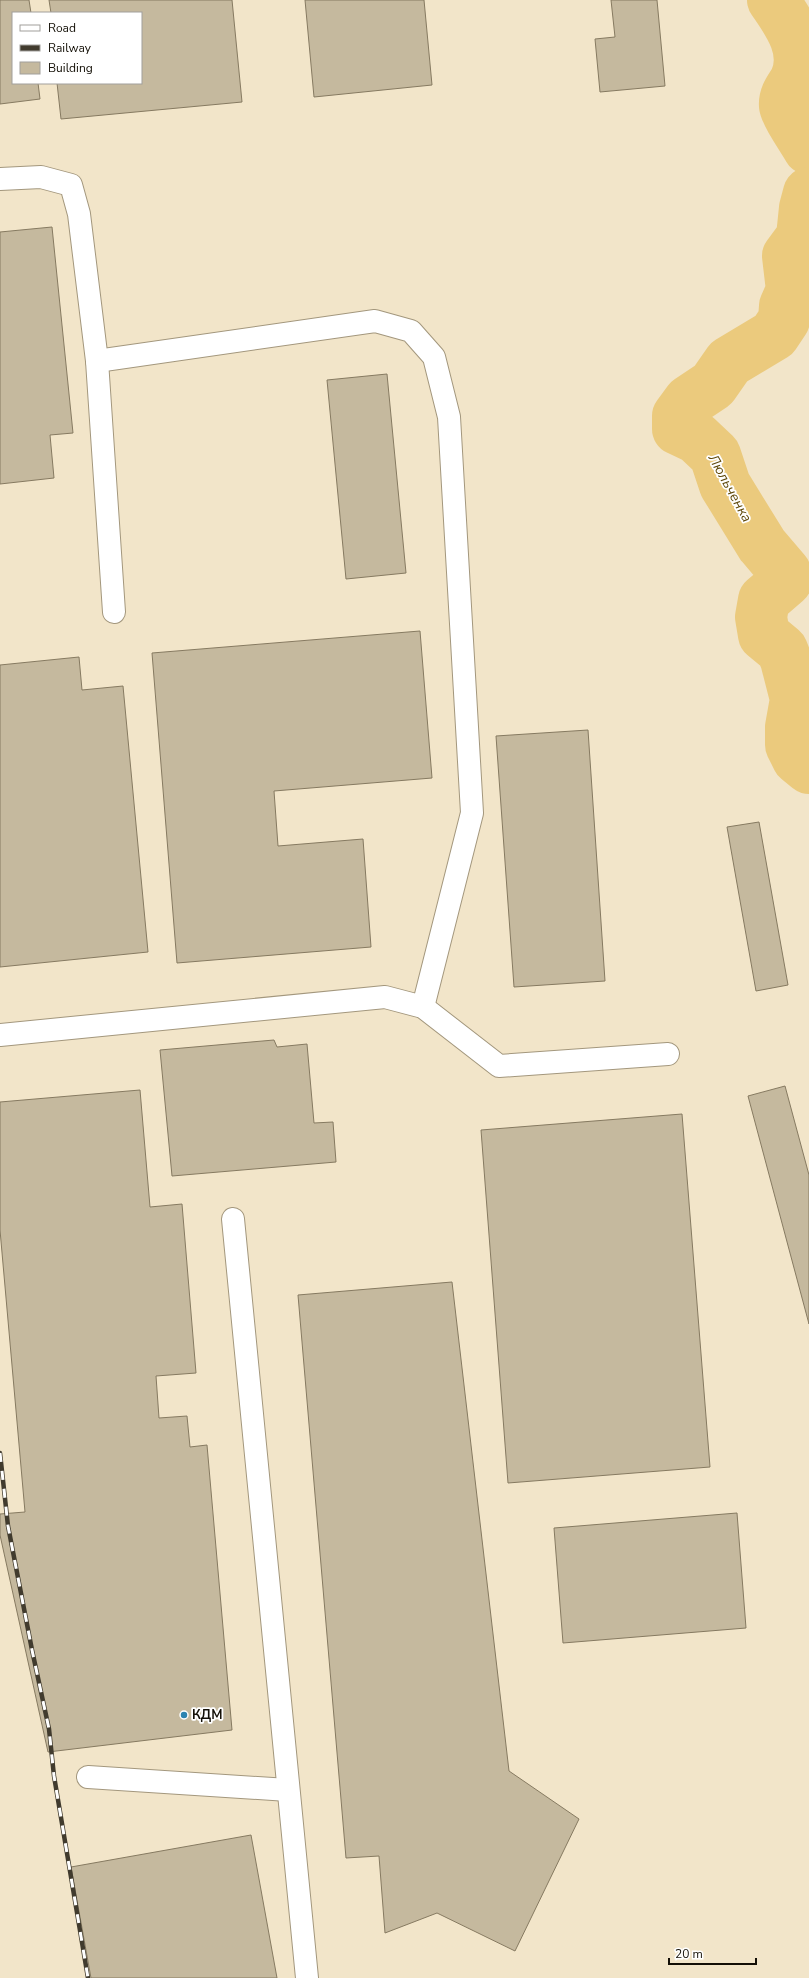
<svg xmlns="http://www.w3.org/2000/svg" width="809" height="1978" font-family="'Nunito Sans',sans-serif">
  <rect width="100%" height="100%" fill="#f2e5c9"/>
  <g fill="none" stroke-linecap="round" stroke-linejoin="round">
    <g stroke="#ebca7d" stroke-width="52">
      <path d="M 773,0 C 790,24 809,52 795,81 C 790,89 784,96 785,106 C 786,114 804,140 809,149"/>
      <polyline points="809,193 805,208 802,237 788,256 792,290 785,306 784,320 774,335 729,362 713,385 689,401 678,416 678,429 697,438 715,455 725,485 762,545 785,572 786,581 764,600 761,617 764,635 782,650 786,660 796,699 791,727 791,745 798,759 809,768"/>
    </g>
  </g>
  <g fill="#c5b99e" stroke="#867a61">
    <polygon points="0,0 29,0 31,13 13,13 13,83 38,83 40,99 0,104"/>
    <polygon points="49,0 232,0 242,102 61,119 57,83 141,83 141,13 51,13"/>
    <polygon points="305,0 424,0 432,85 314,97"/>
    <polygon points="611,0 657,0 665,86 600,92 595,39 615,37"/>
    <polygon points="52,227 73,433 50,435 54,478 0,484 0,232"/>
    <polygon points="387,374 406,573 346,579 327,380"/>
    <polygon points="420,631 432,778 274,791 278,846 363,839 371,947 177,963 152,653"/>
    <polygon points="79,657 82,690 123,686 148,952 0,967 0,665"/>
    <polygon points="588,730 605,981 514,987 496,736"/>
    <polygon points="759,822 788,985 756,991 727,827"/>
    <polygon points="274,1040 277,1047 307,1044 314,1123 333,1122 336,1162 172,1176 160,1050"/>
    <polygon points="785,1086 809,1175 809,1324 748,1096"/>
    <polygon points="140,1090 150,1207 182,1204 196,1373 156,1376 159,1418 187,1416 190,1447 207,1445 232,1730 48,1752 0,1535 0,1514 25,1512 0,1230 0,1102"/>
    <polygon points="682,1114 710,1467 508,1483 481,1130"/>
    <polygon points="452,1282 509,1771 579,1819 515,1951 437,1913 385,1933 379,1856 346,1858 298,1295"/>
    <polygon points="737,1513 746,1628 563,1643 554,1528"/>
    <polygon points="251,1835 277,1978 91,1978 71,1867"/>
  </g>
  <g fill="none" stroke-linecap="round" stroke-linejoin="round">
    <g stroke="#a3977d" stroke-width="24">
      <g id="minor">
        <polyline points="0,179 41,177 71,185 79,214 97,361 114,612"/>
        <polyline points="97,361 375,321 411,331 434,357 449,417 472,813 423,1007"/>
        <polyline points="0,1035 385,997 423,1007 499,1066 668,1054"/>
        <polyline points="233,1219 307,1978"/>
        <polyline points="88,1777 288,1790"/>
      </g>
    </g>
    <use href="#minor" stroke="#fff" stroke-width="22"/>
    <g stroke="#413b2e" stroke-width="4.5">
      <polyline id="rail" points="0,1453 8,1526 32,1650 49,1729 54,1776 88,1978"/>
    </g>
    <use href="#rail" stroke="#fff" stroke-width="3" stroke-dasharray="9" stroke-linecap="butt"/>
  </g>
  <circle fill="#2b83b1" stroke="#fff" stroke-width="1.5" cx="184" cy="1715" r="4"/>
  <g text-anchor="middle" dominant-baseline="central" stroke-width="3.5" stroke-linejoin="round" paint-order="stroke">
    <g font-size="13" font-weight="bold" fill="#130f06" stroke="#fff" text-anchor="start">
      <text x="192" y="1715">КДМ</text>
    </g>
    <g font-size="14" font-style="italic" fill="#5f490b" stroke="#fff">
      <text transform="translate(730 488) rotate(61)">Люльченка</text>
    </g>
  </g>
  <rect x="12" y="12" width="130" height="72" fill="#ffffff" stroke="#a19f9b"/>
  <rect x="20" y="25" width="20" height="6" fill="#ffffff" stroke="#a19f9b"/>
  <text x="48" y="32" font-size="12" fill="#130f06">Road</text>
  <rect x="20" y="45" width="20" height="6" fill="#413b2e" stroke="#a19f9b"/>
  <text x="48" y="52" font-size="12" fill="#130f06">Railway</text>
  <rect x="20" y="62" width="20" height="12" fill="#c5b99e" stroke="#a19f9b"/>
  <text x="48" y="72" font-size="12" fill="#130f06">Building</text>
  <path d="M669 1958v6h87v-6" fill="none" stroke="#130f06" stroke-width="2"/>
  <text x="675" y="1958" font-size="12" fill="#130f06" stroke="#ffffff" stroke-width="3" paint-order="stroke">20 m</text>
</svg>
